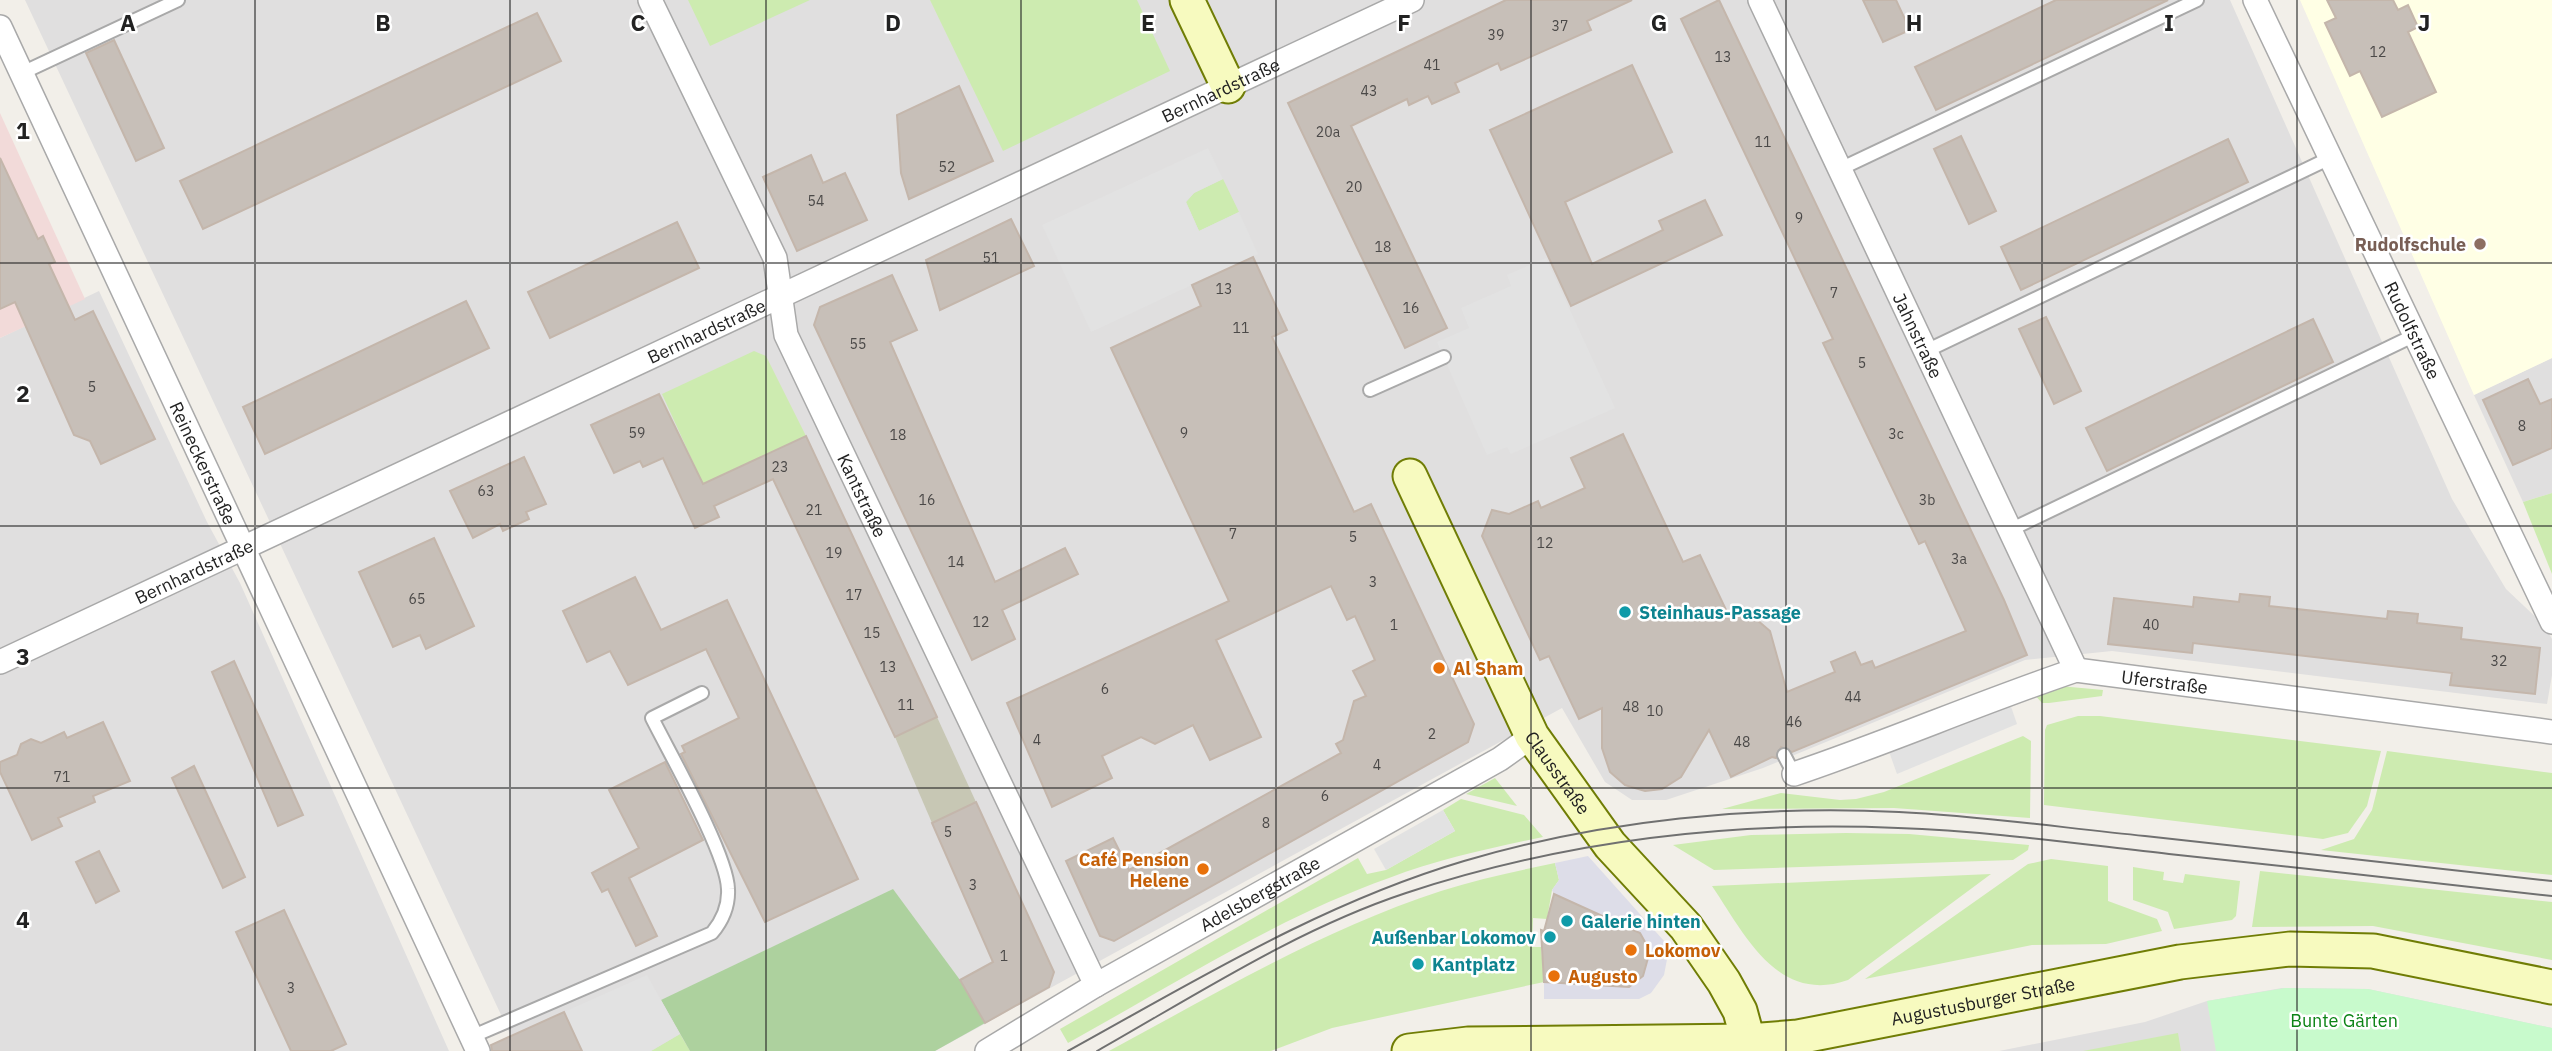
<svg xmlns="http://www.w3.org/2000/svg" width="2552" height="1051" font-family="'IBM Plex Sans',sans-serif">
  <rect width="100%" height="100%" fill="#f2efe9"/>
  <g fill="#e0dfdf">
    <polygon points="25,0 2230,0 2452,499 2506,589 2544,625 2552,639 2552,675 2547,704 2112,651 2025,660 1763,768 1666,800 1632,800 1605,782 1562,708 935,1051 518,1051"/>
    <polygon points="99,291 207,522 240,583 449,1051 0,1051 0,338"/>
    <polygon points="2552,358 2552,493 2523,502 2474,395"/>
    <polygon points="2282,988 2368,989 2552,1028 2552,1051 1999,1051 2145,1022 2207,1001"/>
  </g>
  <polygon fill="#f2dad9" points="0,113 85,299 0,338"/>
  <polygon fill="#ffffe5" points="2300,0 2552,0 2552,358 2474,395"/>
  <polygon fill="#c7c7b4" points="937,717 976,802 932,823 895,737"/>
  <g fill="#cdebb0">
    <polygon points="688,0 810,0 710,46"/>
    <polygon points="930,0 1137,0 1170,71 1003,151"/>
    <polygon points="1223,179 1239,212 1199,231 1186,202 1194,193"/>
    <polygon points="754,351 766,356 806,436 703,484 662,394"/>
    <polygon points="2552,493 2552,574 2523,502"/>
    <polygon points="2060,686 2103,690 2102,696 2049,703 2042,703 2034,694"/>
    <polygon points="2078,716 2100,716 2381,751 2367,806 2348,833 2323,839 2044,805 2045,730 2047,725"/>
    <polygon points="2023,736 2031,741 2030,818 1894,808 1722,809 1781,793 1840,800 1856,799 1884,792"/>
    <polygon points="2387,751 2552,773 2552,875 2321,850 2354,839 2372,810"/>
    <polygon points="1495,778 1517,806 1466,794"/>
    <path d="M 1461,799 L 1524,815 L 1543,837 C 1491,848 1439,859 1389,878 C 1276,918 1173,985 1068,1043 L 1060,1029 L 1358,858 L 1367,874 L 1386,870 L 1455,831 L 1443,810 Z"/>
    <polygon points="1846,833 1909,834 2029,845 2028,850 2013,860 1714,870 1673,845 1751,835"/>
    <polygon points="2051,859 2108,866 2108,901 2157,919 2162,931 2106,944 2032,945 1865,979 2028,864"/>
    <path d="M 1555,863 L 1559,880 L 1552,890 L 1547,919 L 1533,918 L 1532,947 L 1541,947 L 1544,982 L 1332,1028 L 1271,1051 L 1109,1051 C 1217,993 1324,929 1441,891 C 1479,879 1517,871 1555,863 Z"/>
    <polygon points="2133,867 2164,872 2163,880 2183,883 2185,874 2240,881 2236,916 2232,920 2174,929 2168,912 2133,900"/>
    <polygon points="2260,871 2552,902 2552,960 2373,926 2252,927"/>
    <path d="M 1991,874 L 1848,980 C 1777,1005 1744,933 1712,886 Z"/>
    <polygon points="2178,1033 2181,1051 2083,1051"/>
    <polygon points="680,1034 690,1051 651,1051"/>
  </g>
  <polygon fill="#add19e" points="893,889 960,980 985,1023 935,1051 690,1051 661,1000"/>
  <polygon fill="#c8facc" points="2285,988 2368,989 2552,1028 2552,1051 2216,1051 2207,1001"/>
  <g fill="#e2e2e2">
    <polygon points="1208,148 1223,179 1194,193 1186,202 1199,231 1239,212 1258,254 1091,332 1042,225"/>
    <polygon points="1546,258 1615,408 1511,454 1507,447 1487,455 1437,342 1469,328 1461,308 1511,286 1507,275"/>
    <polygon points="2007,695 2017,724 1897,774 1886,743"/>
    <polygon points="1443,810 1455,831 1386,870 1374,849"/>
    <polygon points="647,975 680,1034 651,1051 582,1051 564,1012"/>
  </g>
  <polygon fill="#dddde8" points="1588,856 1664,941 1668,954 1664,975 1651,993 1639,999 1544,999 1544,982 1628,987 1643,976 1650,951 1640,933 1554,894 1552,890 1559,880 1555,863"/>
  <g fill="#c7bfb8" stroke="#c4b6ab" stroke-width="2">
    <polygon points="1506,0 1632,0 1587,21 1591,30 1501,70 1498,63 1477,73 1455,83 1459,92 1432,104 1428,96 1409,105 1407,99 1351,126 1447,328 1405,348 1288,103"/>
    <polygon points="1719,0 2004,600 2027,655 1792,752 1781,747 1776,758 1772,757 1731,777 1709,730 1681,777 1662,789 1645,791 1625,785 1610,772 1602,748 1602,708 1579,719 1549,656 1540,660 1482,536 1492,510 1509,514 1538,501 1541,508 1585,488 1571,458 1623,434 1683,562 1700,555 1727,612 1757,620 1770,631 1787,692 1835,672 1831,662 1855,652 1861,665 1872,661 1875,668 1966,631 1925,541 1919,544 1823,343 1833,339 1681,19"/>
    <polygon points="1863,0 1896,0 1910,30 1883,42"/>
    <polygon points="2056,0 2168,0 1936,110 1915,67"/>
    <polygon points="2327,0 2393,0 2398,10 2408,5 2418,27 2408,32 2436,92 2382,117 2360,71 2350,76 2325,23 2336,18"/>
    <polygon points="537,13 561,61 203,229 180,181"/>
    <polygon points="114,40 164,148 136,161 86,53"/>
    <polygon points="1632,65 1672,152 1565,202 1592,264 1663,230 1659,221 1705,200 1722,235 1571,306 1490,130"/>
    <polygon points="959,86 993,161 909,199 901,173 897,115"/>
    <polygon points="1961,136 1996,211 1969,224 1934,149"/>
    <polygon points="2228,139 2248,182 2021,290 2001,247"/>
    <polygon points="811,155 823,183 845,173 867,220 797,251 763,177"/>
    <polygon points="0,158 38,239 43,236 55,262 49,264 75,320 93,311 155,439 101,464 90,441 74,435 15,302 0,309"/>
    <polygon points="1011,219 1034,266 940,310 926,260"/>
    <polygon points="677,222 699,268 550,338 528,292"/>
    <polygon points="1253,257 1287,330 1272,337 1354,512 1371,504 1474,724 1468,742 1114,941 1100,936 1066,861 1113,838 1129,870 1341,753 1336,744 1343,740 1354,701 1366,696 1353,671 1375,660 1355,616 1347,620 1331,586 1216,640 1261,737 1210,760 1193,725 1155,744 1141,737 1102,756 1112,778 1052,807 1007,703 1229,601 1111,348 1201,306 1192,285"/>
    <polygon points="892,275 917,330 890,342 995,582 1065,548 1078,574 1002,610 1015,639 972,660 814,325 820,307"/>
    <polygon points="466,301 489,348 265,454 243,407"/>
    <polygon points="2046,317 2081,391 2054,404 2019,329"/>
    <polygon points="2313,319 2333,362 2107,471 2086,428"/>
    <polygon points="2528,379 2540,404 2552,399 2552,448 2513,465 2483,400"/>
    <polygon points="659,394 703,484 806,436 937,717 895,737 773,479 714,506 719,517 695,528 663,458 643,467 640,461 614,473 591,425"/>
    <polygon points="524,457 546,504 526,512 529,519 503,531 500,524 473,538 450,491"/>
    <polygon points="434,538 474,626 426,649 420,635 393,647 359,572"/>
    <polygon points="635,577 661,630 727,600 858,879 765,922 681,754 685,752 682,746 739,718 706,649 628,685 610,651 587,662 563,611"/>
    <polygon points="2240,594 2270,597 2269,606 2387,619 2388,611 2418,614 2417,623 2462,628 2461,639 2540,648 2535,694 2450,685 2452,673 2193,643 2192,653 2108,644 2114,598 2193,607 2194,597 2239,602"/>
    <polygon points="234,661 303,815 278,826 212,672"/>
    <polygon points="103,722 130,781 93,796 95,802 58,818 62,826 32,840 0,772 0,762 17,755 21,744 31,739 41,743 64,732 67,738"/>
    <polygon points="665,762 703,840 629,878 657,936 636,946 608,889 602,892 592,873 639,848 609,790"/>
    <polygon points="194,766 245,877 223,888 172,778"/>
    <polygon points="976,802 1054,972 1049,987 985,1023 960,980 993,962 932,823"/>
    <polygon points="99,851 119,891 96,903 76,862"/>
    <polygon points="1554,894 1640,933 1650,951 1643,976 1629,987 1544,982 1541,930 1544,931"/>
    <polygon points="284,910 346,1044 331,1051 291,1051 236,932"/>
    <polygon points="564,1012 582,1051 492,1051 491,1045"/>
  </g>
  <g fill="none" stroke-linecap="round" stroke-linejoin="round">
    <g stroke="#a9a9a9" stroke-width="16">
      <g id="lane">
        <polyline points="22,73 178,0"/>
        <polyline points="1840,169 2197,0"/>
        <polyline points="1926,351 2328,159"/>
        <polyline points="1370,390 1444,357"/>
        <polyline points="2010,530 2413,336"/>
        <polyline points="1784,755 1794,774"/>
        <path d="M 471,1037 L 712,933 C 722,921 729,907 728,889 C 727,854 670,754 652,718 L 702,693"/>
      </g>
    </g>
    <g stroke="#a9a9a9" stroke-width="26">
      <g id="street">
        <path id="s1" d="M 650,0 L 775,258 L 786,335 L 1096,985"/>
        <path id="s2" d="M 1760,0 L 2076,670"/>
        <path id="s3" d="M 2255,0 L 2552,622"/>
        <path id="s4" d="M 0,27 L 478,1051"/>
        <path id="s5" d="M 0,662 L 1412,0"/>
        <path id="s6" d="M 1794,774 C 1889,742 1981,702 2076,670 L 2552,732"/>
        <path id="s7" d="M 987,1051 L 1096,985 L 1500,759 L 1532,736"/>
      </g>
    </g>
    <g stroke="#707d05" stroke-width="37">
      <g id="secondary">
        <polyline points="1187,0 1228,86"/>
        <path id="s8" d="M 1410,476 L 1532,736 L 1610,845 L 1686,927 L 1724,982 L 1740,1011 L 1751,1051"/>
        <path id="s9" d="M 1409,1051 L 1468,1044 L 1749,1041 L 1798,1037 L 2180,962 L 2290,949 L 2373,951 L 2552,987"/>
      </g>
    </g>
    <use href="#lane" stroke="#fff" stroke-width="12"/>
    <use href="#street" stroke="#fff" stroke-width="23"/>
    <use href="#secondary" stroke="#f7fabf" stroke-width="33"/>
    <g stroke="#707070" stroke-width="2">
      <path d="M 1068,1051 C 1197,980 1322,903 1464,861 C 1602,820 1756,805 1899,812 C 1982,816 2064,828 2145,836 C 2281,851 2416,866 2552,881"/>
      <path d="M 1097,1051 C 1196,995 1297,929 1406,893 C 1564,841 1732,821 1898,828 C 1989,831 2079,844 2169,854 C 2297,867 2424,882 2552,896"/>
    </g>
  </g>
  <path fill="none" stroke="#222" stroke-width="2" stroke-opacity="0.55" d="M 255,0 L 255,1051M 510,0 L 510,1051M 766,0 L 766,1051M 1021,0 L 1021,1051M 1276,0 L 1276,1051M 1531,0 L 1531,1051M 1786,0 L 1786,1051M 2042,0 L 2042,1051M 2297,0 L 2297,1051M 0,263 L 2552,263M 0,526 L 2552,526M 0,788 L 2552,788"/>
  <circle fill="#8d6e63" stroke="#fff" stroke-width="2.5" cx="2480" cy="244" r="7"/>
  <g fill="#0f9aa8" stroke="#fff" stroke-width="2.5">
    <circle cx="1625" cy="612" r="7"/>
    <circle cx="1567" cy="921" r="7"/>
    <circle cx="1550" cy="937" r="7"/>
    <circle cx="1418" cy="964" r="7"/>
  </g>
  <g fill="#e8710a" stroke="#fff" stroke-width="2.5">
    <circle cx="1439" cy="668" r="7"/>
    <circle cx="1203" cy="869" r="7"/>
    <circle cx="1631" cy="950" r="7"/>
    <circle cx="1554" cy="976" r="7"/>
  </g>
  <g text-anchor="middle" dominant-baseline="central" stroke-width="5" stroke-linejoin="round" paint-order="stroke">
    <g font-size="14" fill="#4b4948">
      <text x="1560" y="26">37</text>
      <text x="1496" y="35">39</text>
      <text x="2378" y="52">12</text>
      <text x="1723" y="57">13</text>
      <text x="1432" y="65">41</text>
      <text x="1369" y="91">43</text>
      <text x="1328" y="132">20a</text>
      <text x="1763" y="142">11</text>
      <text x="947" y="167">52</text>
      <text x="1354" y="187">20</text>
      <text x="816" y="201">54</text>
      <text x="1799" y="218">9</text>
      <text x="1383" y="247">18</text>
      <text x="991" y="258">51</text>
      <text x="1224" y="289">13</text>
      <text x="1834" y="293">7</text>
      <text x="1411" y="308">16</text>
      <text x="1241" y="328">11</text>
      <text x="858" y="344">55</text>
      <text x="1862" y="363">5</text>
      <text x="92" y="387">5</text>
      <text x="2522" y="426">8</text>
      <text x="637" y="433">59</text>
      <text x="1184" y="433">9</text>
      <text x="1896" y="434">3c</text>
      <text x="898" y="435">18</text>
      <text x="780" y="467">23</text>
      <text x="486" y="491">63</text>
      <text x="927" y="500">16</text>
      <text x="1927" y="500">3b</text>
      <text x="814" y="510">21</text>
      <text x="1233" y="534">7</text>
      <text x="1353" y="537">5</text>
      <text x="1545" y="543">12</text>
      <text x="834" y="553">19</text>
      <text x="1959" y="559">3a</text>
      <text x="956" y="562">14</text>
      <text x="1373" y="582">3</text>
      <text x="854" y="595">17</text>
      <text x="417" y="599">65</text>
      <text x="981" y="622">12</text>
      <text x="1394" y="625">1</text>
      <text x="2151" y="625">40</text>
      <text x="872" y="633">15</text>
      <text x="2499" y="661">32</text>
      <text x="888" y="667">13</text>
      <text x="1105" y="689">6</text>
      <text x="1853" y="697">44</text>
      <text x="906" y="705">11</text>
      <text x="1631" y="707">48</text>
      <text x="1655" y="711">10</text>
      <text x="1794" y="722">46</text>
      <text x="1432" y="734">2</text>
      <text x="1037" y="740">4</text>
      <text x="1742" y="742">48</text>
      <text x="1377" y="765">4</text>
      <text x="62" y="777">71</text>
      <text x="1325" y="796">6</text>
      <text x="1266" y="823">8</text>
      <text x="948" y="832">5</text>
      <text x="973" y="885">3</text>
      <text x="1004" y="956">1</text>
      <text x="291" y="988">3</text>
    </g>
    <g font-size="18" fill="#222" stroke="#fff">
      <text stroke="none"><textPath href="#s5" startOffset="1348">Bernhardstraße</textPath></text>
      <text stroke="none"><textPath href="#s5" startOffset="780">Bernhardstraße</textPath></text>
      <text stroke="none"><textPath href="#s3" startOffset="366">Rudolfstraße</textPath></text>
      <text stroke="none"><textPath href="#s2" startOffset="371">Jahnstraße</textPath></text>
      <text stroke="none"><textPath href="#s4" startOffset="481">Reineckerstraße</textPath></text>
      <text stroke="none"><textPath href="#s1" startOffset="542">Kantstraße</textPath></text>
      <text stroke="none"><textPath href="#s5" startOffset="214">Bernhardstraße</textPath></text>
      <text stroke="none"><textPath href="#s6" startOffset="390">Uferstraße</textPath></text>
      <text stroke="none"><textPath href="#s8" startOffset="332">Clausstraße</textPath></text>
      <text stroke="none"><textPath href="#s7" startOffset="315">Adelsbergstraße</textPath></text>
      <text stroke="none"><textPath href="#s9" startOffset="578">Augustusburger Straße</textPath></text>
    </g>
    <g font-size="18" font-weight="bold" fill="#785e54" stroke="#fff" text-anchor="end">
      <text x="2466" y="244">Rudolfschule</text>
    </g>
    <g font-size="18" font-weight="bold" fill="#0d838f" stroke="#fff" text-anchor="start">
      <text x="1639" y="612">Steinhaus-Passage</text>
      <text x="1581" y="921">Galerie hinten</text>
      <text x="1536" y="937" text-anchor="end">Außenbar Lokomov</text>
      <text x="1432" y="964">Kantplatz</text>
    </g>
    <g font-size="18" font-weight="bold" fill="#c56008" stroke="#fff" text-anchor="start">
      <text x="1453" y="668">Al Sham</text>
      <text x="1189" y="859" text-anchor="end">Café Pension<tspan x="1189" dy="21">Helene</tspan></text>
      <text x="1645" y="950">Lokomov</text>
      <text x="1568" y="976">Augusto</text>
    </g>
    <g font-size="18" fill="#0c8416" stroke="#fff">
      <text x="2344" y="1020">Bunte Gärten</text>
    </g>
  </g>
  <g font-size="23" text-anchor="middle" font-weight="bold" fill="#222" stroke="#fff" stroke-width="5" stroke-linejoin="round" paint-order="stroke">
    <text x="128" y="31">A</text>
    <text x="383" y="31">B</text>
    <text x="638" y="31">C</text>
    <text x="893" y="31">D</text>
    <text x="1148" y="31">E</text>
    <text x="1404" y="31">F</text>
    <text x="1659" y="31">G</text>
    <text x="1914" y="31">H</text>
    <text x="2169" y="31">I</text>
    <text x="2424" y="31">J</text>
    <text x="23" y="139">1</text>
    <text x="23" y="402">2</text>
    <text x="23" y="665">3</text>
    <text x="23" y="928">4</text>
  </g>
</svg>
